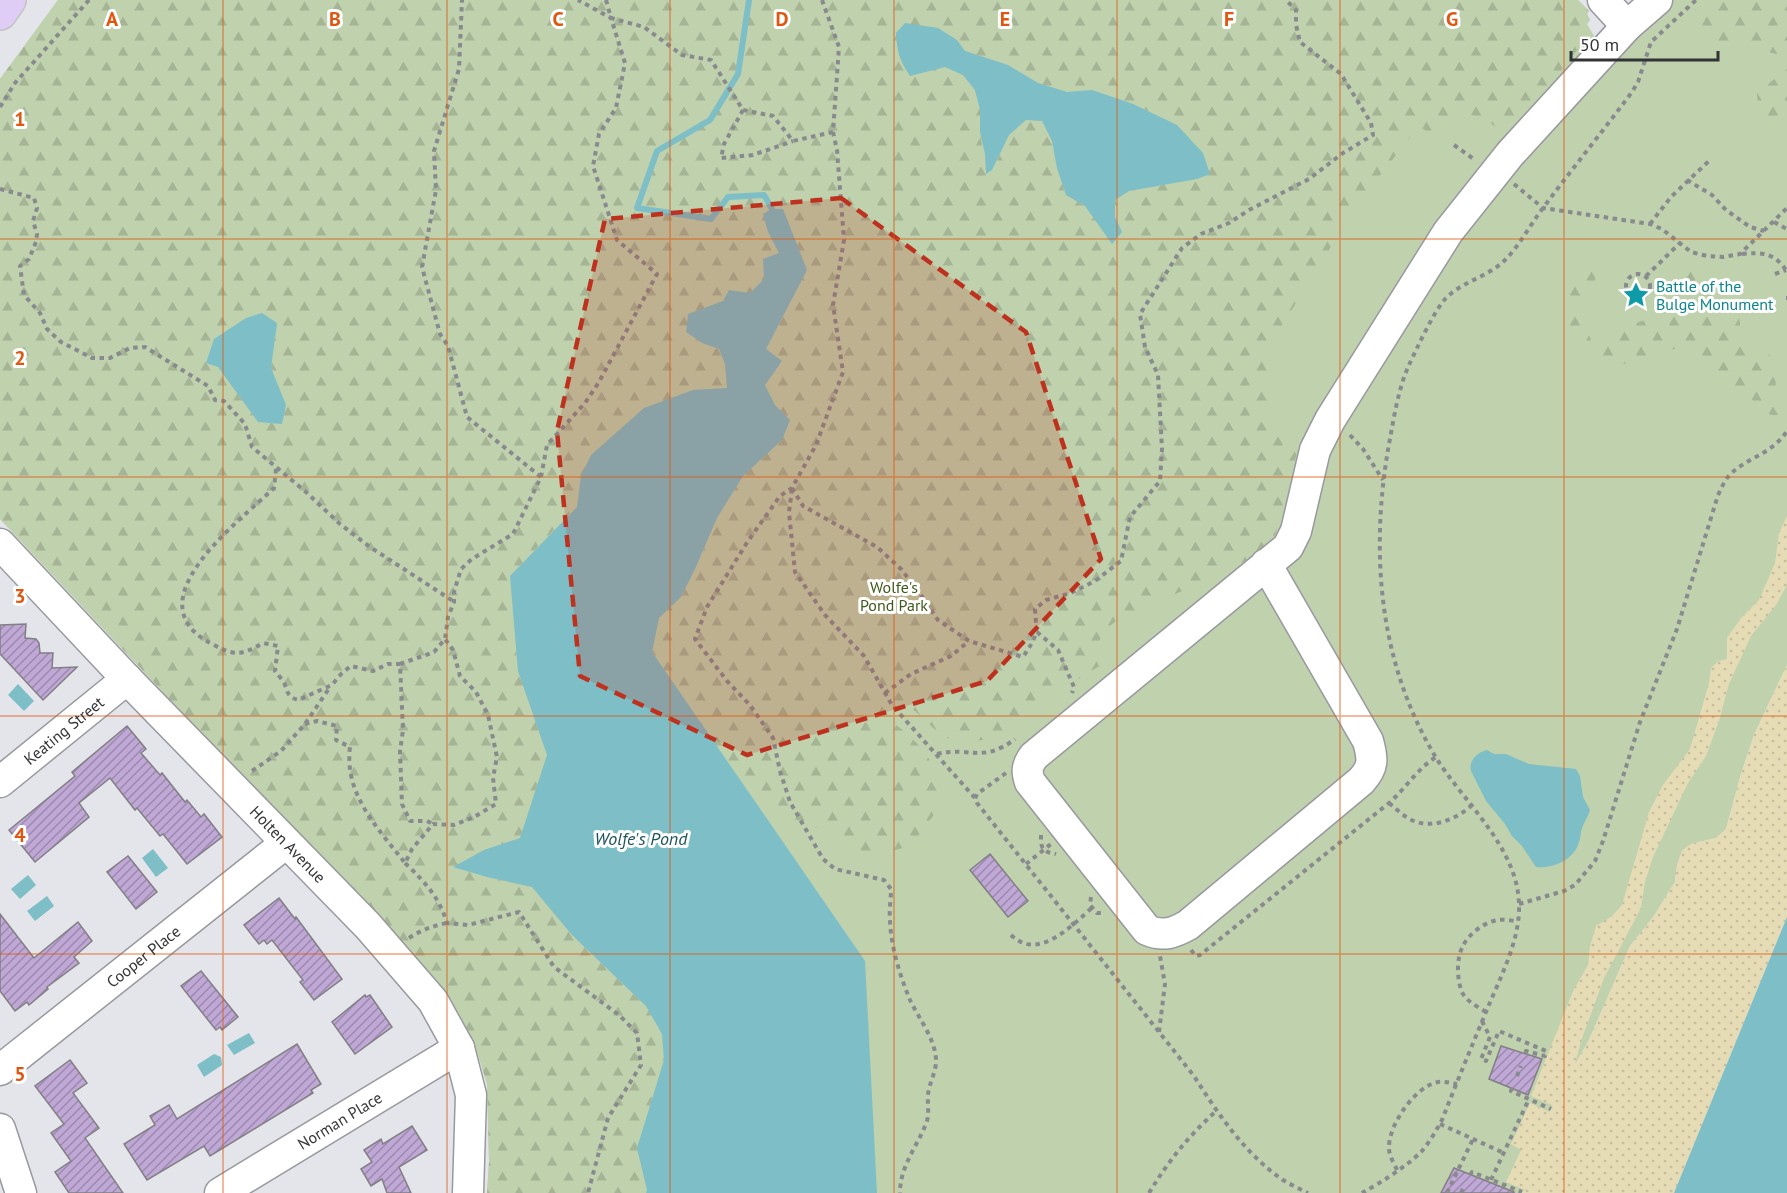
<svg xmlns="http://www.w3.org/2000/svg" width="1787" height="1193" font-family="'PT Sans',sans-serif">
  <defs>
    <pattern id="forest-firs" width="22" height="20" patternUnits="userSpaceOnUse" patternTransform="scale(1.5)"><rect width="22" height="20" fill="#bfd1ad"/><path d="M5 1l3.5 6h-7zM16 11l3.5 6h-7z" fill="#a5b495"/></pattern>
    <pattern id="sand-dots" width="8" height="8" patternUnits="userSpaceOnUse" patternTransform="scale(1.5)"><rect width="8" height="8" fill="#e5dcb6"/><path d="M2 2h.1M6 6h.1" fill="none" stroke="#c5bd9d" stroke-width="1.8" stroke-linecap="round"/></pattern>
    <pattern id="building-hatch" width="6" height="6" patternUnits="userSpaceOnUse" patternTransform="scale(1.5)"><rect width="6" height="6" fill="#bfa8d5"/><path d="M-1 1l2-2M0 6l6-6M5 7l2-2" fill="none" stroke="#9c89ae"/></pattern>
  </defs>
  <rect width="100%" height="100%" fill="#e3e5ea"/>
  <polygon fill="#bfd1ad" points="58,0 1578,0 1589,11 1587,14 1590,20 1587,24 1607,58 1670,0 1787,0 1787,665 1754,735 1741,774 1726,829 1716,838 1691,844 1682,851 1677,865 1675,882 1654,916 1630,946 1589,1040 1552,1106 1525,1190 1521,1193 487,1193 489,1162 487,1084 475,1045 457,1010 435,981 0,519 0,79"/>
  <g fill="url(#forest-firs)" fill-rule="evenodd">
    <path d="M 58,0 L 1578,0 L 1589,11 L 1587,14 L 1590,20 L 1587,24 L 1590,33 L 1517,128 L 1511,133 L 1506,133 C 1490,123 1463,103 1445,121 C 1440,126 1438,132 1432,135 L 1419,126 L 1378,178 L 1342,229 L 1271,343 L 1264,358 L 1265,367 L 1271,375 C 1270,382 1267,388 1267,395 C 1267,421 1283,431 1298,449 L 1274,539 L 1255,556 L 1205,581 L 1120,618 L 1106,629 L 1097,645 L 1101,665 L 1048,698 L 1023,725 L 993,739 L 960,742 L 942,736 L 915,711 L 894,702 L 887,708 L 892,722 L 908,734 L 924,751 L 936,770 L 941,788 L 933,816 L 911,846 L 875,855 L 844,846 L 817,828 L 756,804 L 652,652 L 659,618 L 681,597 L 695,569 L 717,518 L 743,476 L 782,440 L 775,405 L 765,384 L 766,350 L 807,270 L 768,232 L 779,253 L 765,279 L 702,343 L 718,349 L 725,364 L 727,388 L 693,390 L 581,476 L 577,506 L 510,576 L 518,671 L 547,755 L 520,838 L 484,850 L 454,867 L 487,877 L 532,887 L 572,935 L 646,1006 L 662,1034 L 664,1060 L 637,1148 L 647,1190 L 646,1193 L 487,1193 L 489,1162 L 487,1084 L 475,1045 L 457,1010 L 435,981 L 0,519 L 0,79 ZM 957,40 L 965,51 L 1008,65 L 1038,83 L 1067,92 L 1092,90 L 1133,104 L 1177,125 L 1210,174 L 1197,179 L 1129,191 L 1114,200 L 1115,217 L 1122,232 L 1112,243 L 1085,206 L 1066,195 L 1057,168 L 1052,141 L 1042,121 L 1026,120 L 1009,135 L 992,170 L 986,173 L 980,132 L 980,110 L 975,90 L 963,75 L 945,67 ZM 262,313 L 277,323 L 271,368 L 286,405 L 258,422 L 218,367 L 246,318 Z"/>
    <path d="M 1703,0 L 1787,0 L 1787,54 L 1776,54 L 1738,44 L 1705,47 C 1691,37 1694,22 1695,7 Z"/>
    <polygon points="1787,69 1787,122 1784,119 1766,116 1758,106 1757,93"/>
    <path d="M 1588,264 L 1594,267 C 1601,291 1580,306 1583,324 C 1584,329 1588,332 1590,337 C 1591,342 1592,346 1594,351 L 1591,355 C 1567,346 1560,315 1567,292 C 1570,283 1576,274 1581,266 Z"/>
    <path d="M 1688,267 C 1701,268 1701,278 1711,281 C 1715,283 1720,282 1724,284 C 1745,296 1734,321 1745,338 C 1751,348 1762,349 1771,356 C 1781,365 1774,376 1776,387 C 1778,397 1783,403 1782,414 C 1763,420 1757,401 1744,392 C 1738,388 1729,390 1722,386 C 1707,377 1696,362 1685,350 L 1679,347 C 1658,355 1607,381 1598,345 C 1604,325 1625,327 1642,321 C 1654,316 1677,298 1683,286 L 1681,276 L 1683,270 Z"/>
  </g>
  <polygon fill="url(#sand-dots)" points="1787,516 1787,585 1776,605 1751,636 1729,684 1719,721 1706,756 1688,783 1653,857 1645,882 1641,908 1604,978 1581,1041 1575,1064 1589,1040 1630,946 1654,916 1675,882 1677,865 1682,851 1691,844 1716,838 1726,829 1741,774 1754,735 1787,665 1787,917 1674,1193 1521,1193 1525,1190 1506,1182 1521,1150 1511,1144 1530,1103 1550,1112 1552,1105 1531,1096 1574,989 1588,965 1590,946 1596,926 1611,917 1622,905 1649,812 1663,785 1690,749 1709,683 1711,668 1718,661 1727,659 1727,638 1741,618 1759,600 1775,563 1779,533"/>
  <g fill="#7dbec7">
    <path d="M 905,23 L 938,28 L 957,40 L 965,51 L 1008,65 L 1038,83 L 1067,92 L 1092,90 L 1133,104 L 1177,125 L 1203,153 L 1210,174 L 1197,179 L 1129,191 L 1115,200 L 1115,217 L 1122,232 L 1112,244 L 1085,206 L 1066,195 L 1057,168 L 1052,141 L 1042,121 L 1026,120 L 1009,135 L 992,170 L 986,174 L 985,154 L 980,132 L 980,110 L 975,90 L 963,75 L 945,67 L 910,76 C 899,60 897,51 896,33 Z"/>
    <polygon points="772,209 783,209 807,270 766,349 782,361 765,385 775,405 790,420 782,440 743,476 717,518 695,569 681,597 659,618 652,652 865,961 877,1193 646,1193 647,1190 637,1148 664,1060 662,1034 646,1006 572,935 532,887 487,877 453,867 484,850 520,838 547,755 518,671 510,576 577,507 581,476 591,455 644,408 693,390 727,388 725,364 719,349 702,343 686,332 688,314 723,301 729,290 750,293 764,279 763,259 779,253 768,232 763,214"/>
    <polygon points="262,313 277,323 271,368 286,405 282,424 258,422 218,367 206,363 214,339 246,318"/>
    <polygon points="18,684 34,701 24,711 8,695"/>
    <path d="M 1487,750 L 1494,754 L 1506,754 L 1529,764 L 1576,769 L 1580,776 L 1583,797 L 1590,810 C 1588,817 1584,822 1582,828 C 1580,833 1581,838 1579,842 C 1574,860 1553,869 1536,867 L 1522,846 L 1512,836 L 1505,824 L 1486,801 L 1471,771 C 1468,762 1477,752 1487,750 Z"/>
    <polygon points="153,849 168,868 156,877 142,858"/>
    <polygon points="28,875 36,885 20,899 11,889"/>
    <polygon points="47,896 54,906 35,921 27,911"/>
    <polygon points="1787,917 1787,1193 1674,1193"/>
    <polygon points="249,1033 255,1043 234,1055 227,1045"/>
    <polygon points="214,1054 221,1057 222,1065 204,1077 197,1065"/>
  </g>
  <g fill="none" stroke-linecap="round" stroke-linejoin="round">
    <polyline stroke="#7dbec7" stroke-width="6" points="749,0 738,74 710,120 657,151 637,208 711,219 728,197 764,195 772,209"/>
  </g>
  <g fill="url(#building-hatch)" stroke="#817f83" stroke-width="1.5">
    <polygon points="26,624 25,638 36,639 39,643 40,653 53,653 52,668 77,667 43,700 0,654 0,625"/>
    <polygon points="127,726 146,749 141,753 160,775 162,773 185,802 187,800 201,817 204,814 222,837 187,864 163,834 160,836 137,808 135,810 110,778 79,803 89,817 35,862 9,830 75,776 72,772"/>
    <polygon points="990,854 1028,901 1008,917 970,870"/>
    <polygon points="128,856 157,892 136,909 107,872"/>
    <polygon points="279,898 295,919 296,917 342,979 314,1000 300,982 303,980 272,940 267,944 264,940 259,944 244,925"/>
    <polygon points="0,914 34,958 78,922 92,941 74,957 79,963 47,987 48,989 29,1005 27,1002 15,1011 0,991"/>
    <polygon points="201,971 238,1017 222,1030 220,1027 216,1030 181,986"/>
    <polygon points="365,995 366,997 370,995 392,1027 355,1054 332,1022"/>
    <polygon points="297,1044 321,1084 311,1090 313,1093 210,1156 204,1146 147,1180 124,1144 155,1125 150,1116 169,1105 177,1119"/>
    <polygon points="1501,1046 1542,1059 1528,1095 1489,1079"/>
    <polygon points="70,1060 87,1083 73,1093 99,1128 85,1138 123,1193 69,1193 55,1172 71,1161 51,1133 64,1124 35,1086"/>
    <polygon points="412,1126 427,1150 399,1167 411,1193 387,1193 382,1179 371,1186 361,1169 372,1162 364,1150 381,1139 383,1144"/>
    <polygon points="1454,1168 1514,1192 1514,1193 1441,1193"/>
  </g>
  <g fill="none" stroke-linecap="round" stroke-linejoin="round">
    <g stroke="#98999f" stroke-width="33">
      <g id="minor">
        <polyline points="1603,0 1627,26"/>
        <path id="s1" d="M 0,544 L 127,679 L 368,926 L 433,1001 L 459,1048 L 471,1095 L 468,1193"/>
        <path d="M 1266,564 L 1368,741 C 1373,759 1374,767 1361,781 L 1188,925 C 1174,933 1163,937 1147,930 L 1030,782 C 1026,771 1027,765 1034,756 L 1288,547 L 1296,531 L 1315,450 L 1330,420 L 1448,232 L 1510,154 L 1627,26 L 1657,0"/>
        <path id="s2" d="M 0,782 L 127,679"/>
        <path id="s3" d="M 0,1070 L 286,843"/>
        <polyline points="0,1129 21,1193"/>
        <path id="s4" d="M 220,1193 L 459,1048"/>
      </g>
    </g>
    <g stroke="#c2c2c2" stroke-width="36">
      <polyline id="major" points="0,13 9,0"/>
    </g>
    <g stroke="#898a8e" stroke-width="4" stroke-dasharray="4.5 4.5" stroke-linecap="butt">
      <polyline points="606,0 611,18 644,27 682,55 711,60 743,110 773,116 793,141 833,132"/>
      <path d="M 822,0 L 839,47 L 833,132 L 837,150 L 844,240 L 833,305 L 843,372 L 816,445 L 792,488 L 780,496 L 748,541 L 707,607 L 695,639 L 727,681 L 750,705 L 773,738 L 780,771 L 790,802 L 823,859 L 835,869 L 884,880 L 891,889 C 891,899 889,910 890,921 C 891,947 900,976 910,1000 C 919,1019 937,1041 936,1063 C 935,1073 931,1080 929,1089 C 926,1100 930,1110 927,1121 C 918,1146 900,1165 900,1193"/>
      <polyline points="0,107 15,83 89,0"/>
      <polyline points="743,110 724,144 721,158 753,155 793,141"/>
      <polyline points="1454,145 1475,160"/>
      <polyline points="1687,180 1712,195 1726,210 1750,227 1764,231"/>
      <polyline points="1514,184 1543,208 1650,224 1662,229 1691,252 1707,256 1723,257 1740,254 1787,208"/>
      <polyline points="0,189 34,198 37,208 33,221 37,234 36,242 29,259 20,266 24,295 40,313 47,329 61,342 92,358 110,358 130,348 145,347 208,386 215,400 224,401 245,424 252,447 306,492 340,524 370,547 453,601"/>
      <polyline points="1774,222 1787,229"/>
      <polyline points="1650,224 1671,197 1711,159"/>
      <path d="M 1742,254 C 1762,252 1776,253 1787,272"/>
      <circle cx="1638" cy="286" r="12"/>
      <polyline points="1775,274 1786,270"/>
      <polyline points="1646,276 1680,243"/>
      <polyline points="1786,298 1787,298"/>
      <polyline points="1350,435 1363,449 1383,480"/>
      <path d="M 276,469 L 274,488 C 240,521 130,602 212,644 C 234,656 241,656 263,643 L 278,646 L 275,671 C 278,675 283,680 285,685 C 288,693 288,697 298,700 L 332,685 L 342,673 L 351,666 L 373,671 L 388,664 L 400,664 L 403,730 L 400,751 L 402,804 L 410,821 L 427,821 L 433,824"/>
      <polyline points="541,477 547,445 585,403 599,382 657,274 617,240 593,166 599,134 616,108 625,63 611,18 578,0"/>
      <path d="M 792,488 L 803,506 L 877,547 L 901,569 L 921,595 L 938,620 L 969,641 L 1023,657 C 1038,634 1037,636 1035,609 L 1046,600 L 1071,593 L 1095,581 L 1121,561 L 1130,517 L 1160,481 L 1162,449 L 1158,375 L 1145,347 L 1140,314 L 1182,248 L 1201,234 L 1229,223 L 1249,210 L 1309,179 L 1343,153 L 1373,135 L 1371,123 L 1341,74 L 1300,42 L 1296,25 L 1296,10 L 1286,0"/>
      <polyline points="792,489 789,512 795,572 825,615 864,656 892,705 975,798"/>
      <polyline points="1037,632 1058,650 1074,687 1072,693"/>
      <polyline points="400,664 434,652 445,639 448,617 454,602 454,592 461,569 472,559 513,534 541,477 467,417 448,346 440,334 422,267 436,190 434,151 459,69 462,0"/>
      <polyline points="885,693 911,674 951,656 969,641"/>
      <path d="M 305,724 L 317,721 L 337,726 L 336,740 L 350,747 C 344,795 378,828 405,863 L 412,849 L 433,824 L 454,825 L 474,817 L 496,804 L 493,778 L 497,757 L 488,715 L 476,692 L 460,676 L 453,650 L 445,639"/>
      <path d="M 937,754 C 969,746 982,764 1015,739"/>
      <polyline points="252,771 281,751 305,724 330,687"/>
      <path d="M 1006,773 L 977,794 L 975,799 L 977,803 L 1194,1076 C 1218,1114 1245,1154 1283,1180 C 1291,1185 1300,1189 1308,1193"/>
      <path d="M 1389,803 C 1395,808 1401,814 1408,818 C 1429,831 1455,820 1471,806"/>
      <path d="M 1041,835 C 1041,841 1040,850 1048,852 C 1050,853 1053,853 1056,854"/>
      <path d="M 405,863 C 425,882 439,897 447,923 L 468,925 L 519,912 L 554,967 L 619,1015 L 637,1033 L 641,1065 L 608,1118 L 588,1193"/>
      <polyline points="1026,864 1051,844"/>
      <polyline points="1091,897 1090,905 1097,913 1104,913"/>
      <path d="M 1519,904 L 1564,891 L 1575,885 L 1595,861 L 1603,841 L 1640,722 L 1677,629 L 1718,495 C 1721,489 1724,482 1727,478 C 1742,459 1772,455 1787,431"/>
      <path d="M 1011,935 C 1039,962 1072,925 1094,906"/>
      <path d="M 409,938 C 421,930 433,926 447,923"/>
      <path d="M 1191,950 L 1196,956 L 1200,955 L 1389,803 C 1406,788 1417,769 1436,757"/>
      <path d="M 1486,1012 C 1478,1007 1468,1002 1463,994 C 1457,983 1456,960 1462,948 C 1467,935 1485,921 1499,920 C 1505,919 1512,921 1518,921"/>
      <polyline points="1482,1021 1490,1037 1481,1059 1486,1061 1499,1031 1546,1051 1545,1056 1526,1051 1525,1054"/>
      <polyline points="1159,1032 1165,984 1160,956"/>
      <polyline points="1517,1076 1521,1066"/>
      <polyline points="1512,1088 1511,1091 1551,1109"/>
      <polyline points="1440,1124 1504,1153"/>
      <path d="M 1397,1170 C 1394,1163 1389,1156 1389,1148 C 1388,1126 1415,1086 1438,1082 C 1444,1081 1450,1083 1457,1084"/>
      <polyline points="1470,1175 1472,1172 1522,1192"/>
      <polyline points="1491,1180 1529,1099"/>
      <path d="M 1149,1193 C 1169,1160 1188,1137 1216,1111"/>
      <path d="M 1362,1193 C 1380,1183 1406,1167 1421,1152 C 1429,1143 1436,1131 1442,1120 C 1456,1084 1471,1048 1486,1012 C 1499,980 1520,941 1519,906 C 1519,848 1463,802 1435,756 C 1378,661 1370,550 1389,444 C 1394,418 1398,389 1409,365 C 1417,348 1434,311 1446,298 C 1463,281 1488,277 1505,260 C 1520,245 1530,225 1543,208 C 1572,169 1603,131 1632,92 L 1638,82 L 1651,42 L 1696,0"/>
      <polyline points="1447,1193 1473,1139"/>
      <polyline points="1461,1193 1464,1186"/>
    </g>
    <use href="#minor" stroke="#fff" stroke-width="30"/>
    <use href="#major" stroke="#dfcdf6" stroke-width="33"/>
  </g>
  <path fill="#bd311e" fill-opacity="0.2" stroke="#bd311e" stroke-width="4.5" stroke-dasharray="12 8" stroke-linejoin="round" d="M 841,198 L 1026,332 L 1101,559 L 987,681 L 747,755 L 580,676 L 557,431 L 605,219 Z"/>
  <path fill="none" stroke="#df570e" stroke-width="1.5" stroke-opacity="0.55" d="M 223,0 L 223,1193M 447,0 L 447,1193M 670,0 L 670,1193M 894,0 L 894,1193M 1117,0 L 1117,1193M 1340,0 L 1340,1193M 1564,0 L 1564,1193M 0,239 L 1787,239M 0,477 L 1787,477M 0,716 L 1787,716M 0,954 L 1787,954"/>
  <defs>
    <g id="sight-bare" transform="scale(2.07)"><path d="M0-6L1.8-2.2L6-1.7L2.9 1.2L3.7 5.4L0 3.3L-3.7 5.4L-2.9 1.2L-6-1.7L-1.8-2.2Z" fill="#0f9aa8" stroke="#fff" stroke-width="2.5" paint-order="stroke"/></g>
  </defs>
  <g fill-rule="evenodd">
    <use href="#sight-bare" x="1636" y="295"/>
  </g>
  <g text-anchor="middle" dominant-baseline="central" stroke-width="6" stroke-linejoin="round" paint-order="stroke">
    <g font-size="16" fill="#0d838f" stroke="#fff" text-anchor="start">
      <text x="1656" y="286">Battle of the<tspan x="1656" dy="18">Bulge Monument</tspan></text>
    </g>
    <g font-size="16" fill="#3d5917" stroke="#fff">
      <text x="894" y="587">Wolfe's<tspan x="894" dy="18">Pond Park</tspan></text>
    </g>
    <g font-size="16" fill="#323335" stroke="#fff">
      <text stroke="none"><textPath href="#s2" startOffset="82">Keating Street</textPath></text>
      <text stroke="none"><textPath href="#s1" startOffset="416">Holten Avenue</textPath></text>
      <text stroke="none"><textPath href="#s3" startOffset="183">Cooper Place</textPath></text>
      <text stroke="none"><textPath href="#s4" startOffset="140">Norman Place</textPath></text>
    </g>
    <g font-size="18" font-style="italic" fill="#1d545b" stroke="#fff">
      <text x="641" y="838">Wolfe's Pond</text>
    </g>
  </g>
  <g font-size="20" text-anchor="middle" font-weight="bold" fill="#df570e" stroke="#fff" stroke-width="6" stroke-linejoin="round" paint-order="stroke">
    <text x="112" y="26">A</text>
    <text x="335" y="26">B</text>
    <text x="558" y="26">C</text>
    <text x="782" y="26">D</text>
    <text x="1005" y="26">E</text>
    <text x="1229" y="26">F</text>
    <text x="1452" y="26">G</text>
    <text x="20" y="126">1</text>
    <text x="20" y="365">2</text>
    <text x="20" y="603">3</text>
    <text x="20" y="842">4</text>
    <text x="20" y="1081">5</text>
  </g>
  <path d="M1571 51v9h147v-9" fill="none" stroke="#323335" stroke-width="3"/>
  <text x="1580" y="51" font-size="18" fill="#323335" stroke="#ffffff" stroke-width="4.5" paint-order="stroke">50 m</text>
</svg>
